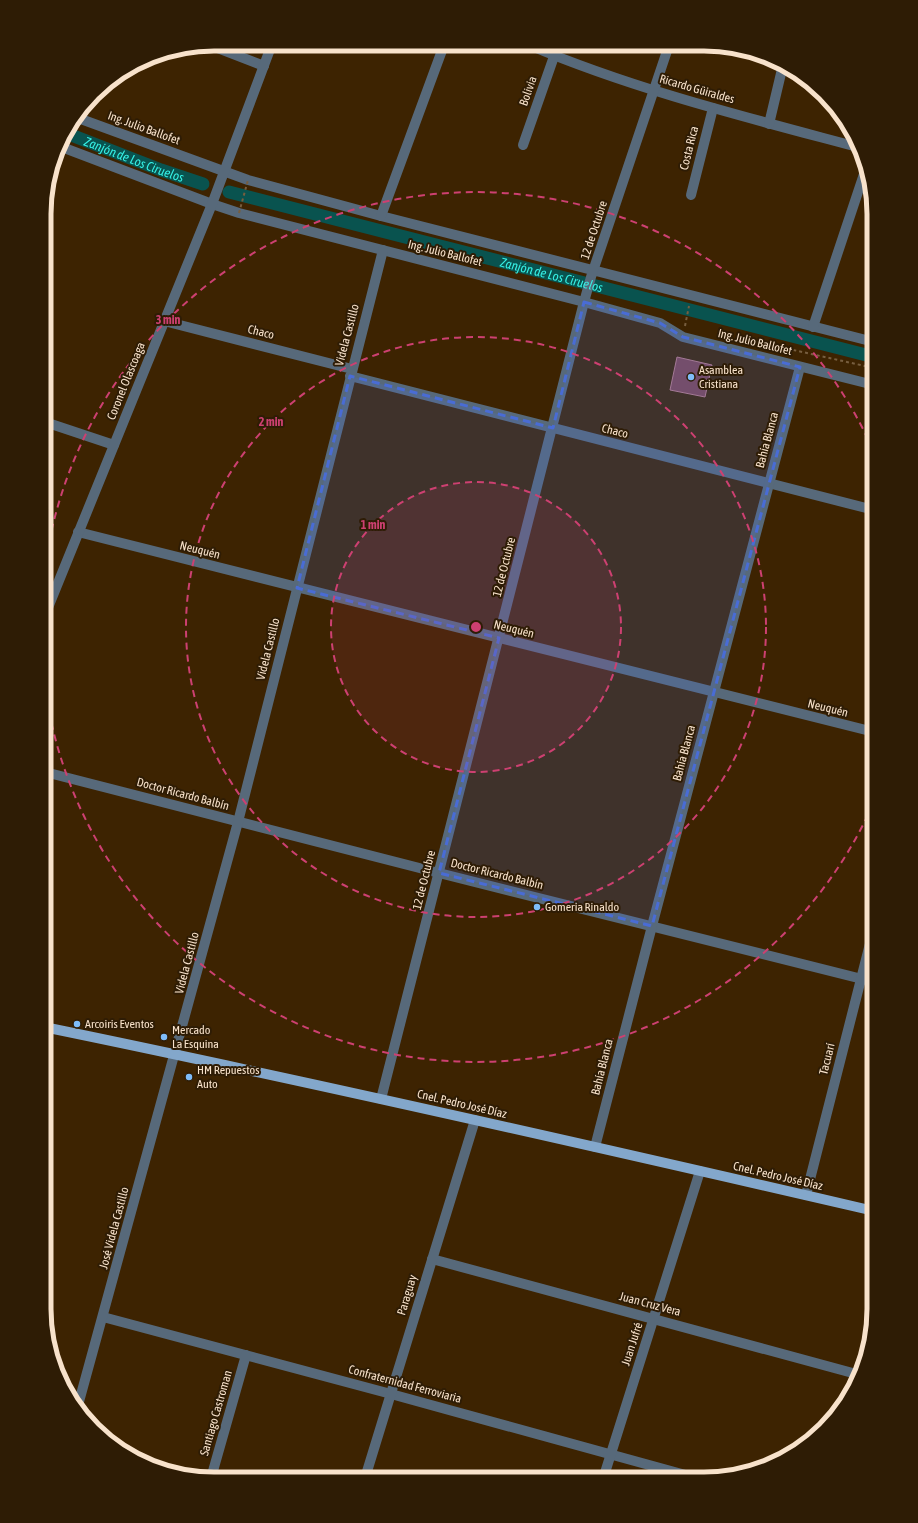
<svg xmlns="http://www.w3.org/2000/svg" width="918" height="1523" font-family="'Asap Condensed',sans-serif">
  <rect width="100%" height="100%" fill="#3d2301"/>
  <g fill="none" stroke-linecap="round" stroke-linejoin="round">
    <g stroke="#09534f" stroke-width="13">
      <path id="s1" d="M 66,133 L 161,170 L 203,184"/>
      <path id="s2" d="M 229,192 L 874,357"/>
    </g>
  </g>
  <polygon fill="#7f4752" stroke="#b97c86" points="677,357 712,365 705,397 670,390"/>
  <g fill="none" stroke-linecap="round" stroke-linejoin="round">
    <g stroke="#775e3f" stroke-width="2" stroke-dasharray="3 3" stroke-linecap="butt">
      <polyline points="685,326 689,306"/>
      <polyline points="758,343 771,345 874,368"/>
    </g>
    <g stroke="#57697a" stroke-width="10">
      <polyline points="210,45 264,66"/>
      <path d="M 529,45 C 635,90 749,118 861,148"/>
      <polyline points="78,118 248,180 381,216 874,342"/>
      <polyline points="769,124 783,65"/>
      <polyline points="523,145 558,45"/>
      <polyline points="59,146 212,204 239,213 584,302 660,323 683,337 874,385"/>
      <polyline points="691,195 713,108"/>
      <polyline points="381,216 444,45"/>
      <polyline points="164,321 352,369"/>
      <polyline points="813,327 865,171"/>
      <polyline points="350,376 874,510"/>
      <polyline points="45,422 114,445"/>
      <polyline points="78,532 874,732"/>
      <polyline points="45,615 212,204 272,44"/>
      <polyline points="45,772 439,873 874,982"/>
      <polyline points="381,1099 584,302 591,277 669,45"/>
      <polyline points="595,1147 652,926 800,367"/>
      <polyline points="806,1195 874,928"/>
      <polyline points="432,1259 860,1375"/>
      <polyline points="103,1317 391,1394 700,1479"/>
      <polyline points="77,1409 238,822 383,250"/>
      <polyline points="211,1478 246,1355"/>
      <polyline points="365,1478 475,1120"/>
      <polyline points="603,1479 700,1171"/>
    </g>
    <path stroke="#83a7cb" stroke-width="10" d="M 44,1027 C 322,1084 598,1147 874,1211"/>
    <polyline stroke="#775e3f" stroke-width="2" stroke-dasharray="3 3" stroke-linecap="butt" points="239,213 248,180"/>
  </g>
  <path fill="#496cd5" fill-opacity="0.2" stroke="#496cd5" stroke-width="3" stroke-dasharray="8 5" stroke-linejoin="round" d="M 584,302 L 660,323 L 683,337 L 800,367 L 652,926 L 439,873 L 499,638 L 297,588 L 350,376 L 553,428 Z"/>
  <circle cx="476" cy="627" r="145" fill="#cd4071" fill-opacity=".12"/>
  <g fill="none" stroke="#cd4071" stroke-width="2" stroke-dasharray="7 5">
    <circle cx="476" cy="627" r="145"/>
    <circle cx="476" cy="627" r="290"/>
    <path d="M873 804A435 435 0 0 1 45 688M45 566A435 435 0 0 1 873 450"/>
  </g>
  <g fill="#7fbdfa" stroke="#2e1c05" stroke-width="1.5">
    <circle cx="691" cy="377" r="4"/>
    <circle cx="537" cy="907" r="4"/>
    <circle cx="77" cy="1024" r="4"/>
    <circle cx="164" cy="1037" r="4"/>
    <circle cx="189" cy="1077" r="4"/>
  </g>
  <g text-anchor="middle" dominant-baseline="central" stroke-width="4" stroke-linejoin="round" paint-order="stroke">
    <g font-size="12" fill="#f8e2cb" stroke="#2e1c05">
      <text transform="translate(697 89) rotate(16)">Ricardo Güiraldes</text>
      <text transform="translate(528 91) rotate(-71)">Bolivia</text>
      <text transform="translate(144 128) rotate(20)">Ing. Julio Ballofet</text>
      <text transform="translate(689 148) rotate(-76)">Costa Rica</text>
      <text transform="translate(594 230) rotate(-72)">12 de Octubre</text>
      <text transform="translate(445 253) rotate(14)">Ing. Julio Ballofet</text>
      <text transform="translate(261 332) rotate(14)">Chaco</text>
      <text transform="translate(347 335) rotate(-75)">Videla Castillo</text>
      <text transform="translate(755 342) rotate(14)">Ing. Julio Ballofet</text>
      <text transform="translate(126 381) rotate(-68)">Coronel Olascoaga</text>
      <text transform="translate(615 431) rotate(14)">Chaco</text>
      <text transform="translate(767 440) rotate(-75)">Bahía Blanca</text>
      <text transform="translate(200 550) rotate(14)">Neuquén</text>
      <text transform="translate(504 567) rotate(-76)">12 de Octubre</text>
      <text transform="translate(514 629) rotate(14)">Neuquén</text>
      <text transform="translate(268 649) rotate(-76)">Videla Castillo</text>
      <text transform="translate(828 708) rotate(14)">Neuquén</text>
      <text transform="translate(684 753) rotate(-75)">Bahía Blanca</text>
      <text transform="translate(183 794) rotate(15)">Doctor Ricardo Balbín</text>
      <text transform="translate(497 874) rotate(14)">Doctor Ricardo Balbín</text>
      <text transform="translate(424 880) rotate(-76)">12 de Octubre</text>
      <text transform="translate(187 963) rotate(-75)">Videla Castillo</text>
      <text transform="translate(827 1059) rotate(-76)">Tacuarí</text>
      <text transform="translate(602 1067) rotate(-76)">Bahía Blanca</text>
      <text transform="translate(462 1104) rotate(13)">Cnel. Pedro José Díaz</text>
      <text transform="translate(778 1176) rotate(13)">Cnel. Pedro José Díaz</text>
      <text transform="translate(114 1228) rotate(-75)">José Videla Castillo</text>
      <text transform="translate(407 1295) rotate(-73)">Paraguay</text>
      <text transform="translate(650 1304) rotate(15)">Juan Cruz Vera</text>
      <text transform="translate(632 1344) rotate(-72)">Juan Jufré</text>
      <text transform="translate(405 1384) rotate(15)">Confraternidad Ferroviaria</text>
      <text transform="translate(216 1413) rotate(-74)">Santiago Castroman</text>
    </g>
    <g font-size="12" fill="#f8e2cb" stroke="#2e1c05" text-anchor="start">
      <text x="699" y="370">Asamblea<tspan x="699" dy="14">Cristiana</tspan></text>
      <text x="545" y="907">Gomeria Rinaldo</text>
      <text x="85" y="1024">Arcoiris Eventos</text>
      <text x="172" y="1030">Mercado<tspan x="172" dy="14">La Esquina</tspan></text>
      <text x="197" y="1070">HM Repuestos<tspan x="197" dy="14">Auto</tspan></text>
    </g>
    <g font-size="13" font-style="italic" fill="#36f0e5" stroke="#2e1c05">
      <text stroke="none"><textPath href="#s1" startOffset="73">Zanjón de Los Ciruelos</textPath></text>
      <text stroke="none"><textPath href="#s2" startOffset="333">Zanjón de Los Ciruelos</textPath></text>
    </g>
  </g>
  <path d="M0 0H918V1523H0ZM214 51H704A163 163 0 0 1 867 214V1309A163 163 0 0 1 704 1472H214A163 163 0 0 1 51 1309V214A163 163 0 0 1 214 51Z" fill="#2e1c05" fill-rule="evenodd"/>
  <path fill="none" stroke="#f8e2cb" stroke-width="5" d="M214 51H704A163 163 0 0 1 867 214V1309A163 163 0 0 1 704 1472H214A163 163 0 0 1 51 1309V214A163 163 0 0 1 214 51Z"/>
  <circle cx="476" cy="627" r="6" fill="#cd4071" stroke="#2e1c05" stroke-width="2"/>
  <g font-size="12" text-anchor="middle" font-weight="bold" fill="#cd4071" stroke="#2e1c05" stroke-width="4" stroke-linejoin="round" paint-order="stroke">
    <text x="168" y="324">3 min</text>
    <text x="271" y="426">2 min</text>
    <text x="373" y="529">1 min</text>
  </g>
</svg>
